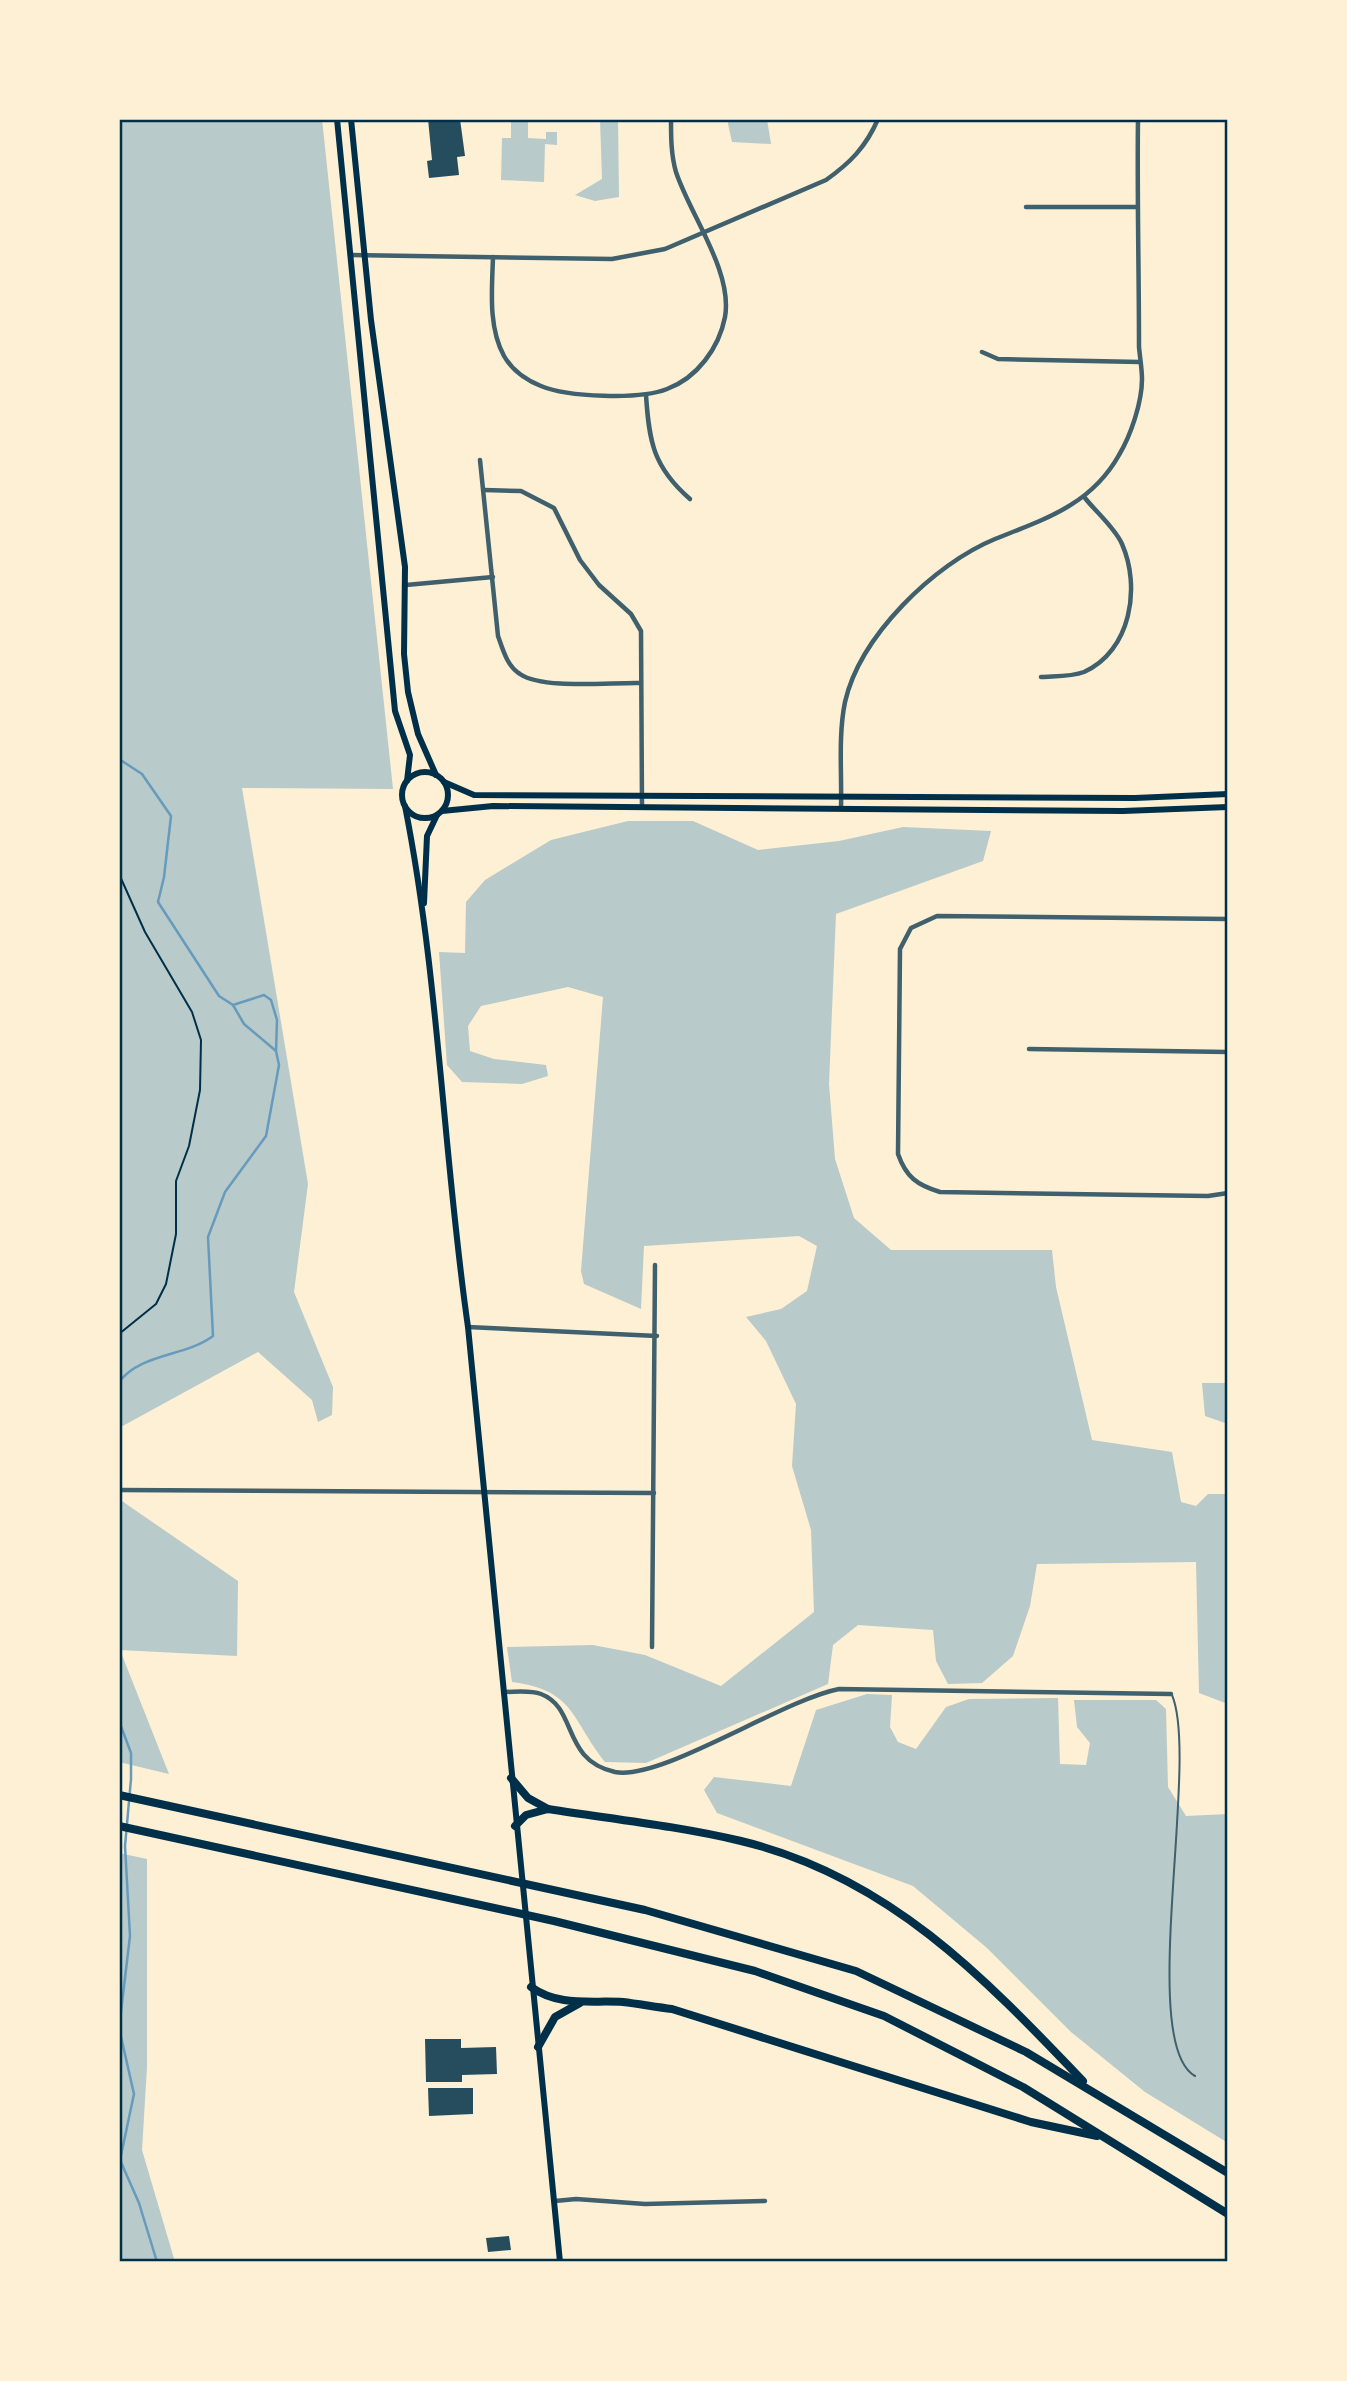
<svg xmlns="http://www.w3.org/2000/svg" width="1347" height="2381" font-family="'Space Grotesk',sans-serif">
  <rect width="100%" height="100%" fill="#fdf0d5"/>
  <g fill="#b9caca">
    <polygon points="119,119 322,119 393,789 242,788 308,1184 294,1292 333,1387 332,1415 318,1422 312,1400 258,1352 119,1428"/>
    <polygon points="600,119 618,119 619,197 595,201 575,195 602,179"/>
    <polygon points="727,119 767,119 771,144 732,142"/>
    <polygon points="511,121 528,122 528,138 546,139 546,132 557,132 557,145 545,144 544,182 501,180 502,138 511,138"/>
    <path d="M 628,821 L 693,821 L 758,850 L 839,841 L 903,827 L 991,831 L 983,861 L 836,914 L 829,1084 L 835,1159 L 854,1218 L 891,1250 L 1052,1250 L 1056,1287 L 1092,1440 L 1172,1452 L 1181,1502 L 1196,1506 L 1208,1494 L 1228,1494 L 1228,1704 L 1199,1693 L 1196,1562 L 1037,1564 L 1030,1606 L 1013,1656 L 982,1683 L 948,1684 L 936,1661 L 933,1630 L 858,1625 L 833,1645 L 828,1684 L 646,1763 L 605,1762 C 571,1719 575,1690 512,1682 L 507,1647 L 593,1645 L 645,1655 L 721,1686 L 814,1612 L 811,1530 L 792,1466 L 796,1404 L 766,1341 L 746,1317 L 781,1309 L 807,1291 L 817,1246 L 799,1236 L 644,1246 L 641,1309 L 584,1284 L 581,1271 L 603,997 L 568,987 L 481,1006 L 468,1026 L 470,1051 L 494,1059 L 546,1065 L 548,1076 L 522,1084 L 462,1082 L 447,1065 L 439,952 L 465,953 L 466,902 L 485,880 L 551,840 Z"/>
    <polygon points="1202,1383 1228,1383 1228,1424 1205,1416"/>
    <polygon points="119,1499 238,1581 237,1656 120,1650 169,1774 119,1762"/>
    <polygon points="867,1694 892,1695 890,1727 898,1742 916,1749 946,1707 969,1699 1058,1698 1060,1764 1086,1765 1090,1743 1077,1727 1074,1700 1156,1700 1166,1709 1168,1787 1186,1816 1228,1814 1228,2143 1145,2092 1071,2032 987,1948 913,1886 717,1813 704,1790 714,1777 791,1786 816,1710"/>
    <polygon points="119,1853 147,1859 147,2067 142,2150 175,2262 119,2262"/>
  </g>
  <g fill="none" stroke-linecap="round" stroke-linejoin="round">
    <g stroke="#669bbc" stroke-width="2.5">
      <path d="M 119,759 L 142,774 L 171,816 L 164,877 L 158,902 L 219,996 L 233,1005 L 244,1024 L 276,1051 L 279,1065 L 266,1136 L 225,1192 L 208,1237 L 213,1336 C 185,1357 141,1353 119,1382"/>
      <polyline points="233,1005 264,995 271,1000 277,1020 276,1051"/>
      <polyline points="119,1721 131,1753 131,1779 125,1846 130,1936 119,2028 134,2094 120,2160 139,2203 157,2262"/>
    </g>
  </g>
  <g fill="#264d5e">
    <polygon points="428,119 460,119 465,156 457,157 459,175 429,178 427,161 432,160"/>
    <polygon points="425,2039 461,2039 461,2048 496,2047 497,2074 462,2075 462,2082 426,2082"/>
    <polygon points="428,2088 473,2088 473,2114 429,2116"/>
    <polygon points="509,2236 511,2250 488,2252 486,2238"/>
  </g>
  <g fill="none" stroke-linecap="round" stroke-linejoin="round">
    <polyline stroke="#003049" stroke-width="2" points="119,874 145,932 192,1012 201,1040 200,1090 189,1146 176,1181 176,1234 166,1284 156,1304 119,1334"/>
    <path stroke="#3f606c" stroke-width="2" d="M 1172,1695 C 1200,1761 1137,2044 1195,2076"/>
    <g stroke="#3f606c" stroke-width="4.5">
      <polyline points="1026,207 1137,207"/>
      <path d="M 350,255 L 612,259 L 665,249 L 826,180 C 850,163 866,147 878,119"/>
      <path d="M 493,257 C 492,289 488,327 504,356 C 512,370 526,380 541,386 C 567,397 640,400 667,389 C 697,378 719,348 725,317 C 733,271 690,215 676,172 C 671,155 671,137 671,119"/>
      <polyline points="982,352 998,359 1140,362"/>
      <path d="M 646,395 C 649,441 653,467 690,499"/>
      <path d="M 480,460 L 498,636 C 503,650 507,666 520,674 C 543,690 612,682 641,683"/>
      <polyline points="484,490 521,491 554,508 580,560 599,585 631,614 641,631 642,807"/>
      <polyline points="406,585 493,577"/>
      <path d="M 1041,677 C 1055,676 1071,677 1084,672 C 1131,651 1141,587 1122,544 C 1115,528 1096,512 1085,498"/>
      <path d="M 841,808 C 842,774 838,736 845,702 C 860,636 934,564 995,539 C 1045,519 1091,505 1119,455 C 1131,435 1142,402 1142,379 C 1142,369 1140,358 1139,347 C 1139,271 1137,195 1138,119"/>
      <path d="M 1228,919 L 937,916 L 911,928 L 900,949 L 898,1154 C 906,1177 917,1185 940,1192 L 1208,1196 L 1228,1193"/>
      <polyline points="1029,1049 1228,1052"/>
      <polyline points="468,1327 657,1336"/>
      <polyline points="119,1490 654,1493"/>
      <polyline points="652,1647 655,1265"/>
      <path d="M 504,1692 C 516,1692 530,1690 541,1694 C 578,1708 561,1760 615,1772 C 661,1781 782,1700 839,1689 L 1171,1694"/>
      <polyline points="555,2201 576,2199 645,2204 765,2201"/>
    </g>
    <g stroke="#003049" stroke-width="6">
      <polyline points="337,119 395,711 410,755 407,781"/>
      <polyline points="351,119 371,320 405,567 404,654 408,692 418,734 436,775"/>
      <circle cx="425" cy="795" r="23"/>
      <polyline points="444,782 474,795 1135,798 1228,794"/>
      <path d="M 405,806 C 439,978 443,1154 468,1327 L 560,2262"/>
      <polyline points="442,811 493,806 1123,811 1228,807"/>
      <polyline points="424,903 427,836 437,815"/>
    </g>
    <g stroke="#003049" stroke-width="8">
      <polyline points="511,1778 528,1798 548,1809"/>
      <polyline points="119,1795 645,1910 856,1971 1026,2052 1228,2173"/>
      <polyline points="119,1826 554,1921 755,1971 884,2016 1023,2087 1228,2214"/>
      <path d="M 515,1826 L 526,1815 L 548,1809 C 612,1819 678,1826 741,1841 C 887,1876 983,1976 1083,2081"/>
      <path d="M 531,1987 C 559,2007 591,2000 623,2002 C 639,2004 656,2007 672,2009 L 1031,2122 L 1097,2136"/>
      <polyline points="538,2047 555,2017 580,2003"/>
    </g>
  </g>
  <rect width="1347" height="2381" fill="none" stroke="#fdf0d5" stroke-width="242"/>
  <rect x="121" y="121" width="1105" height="2139" fill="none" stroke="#003049" stroke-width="2.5"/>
</svg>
